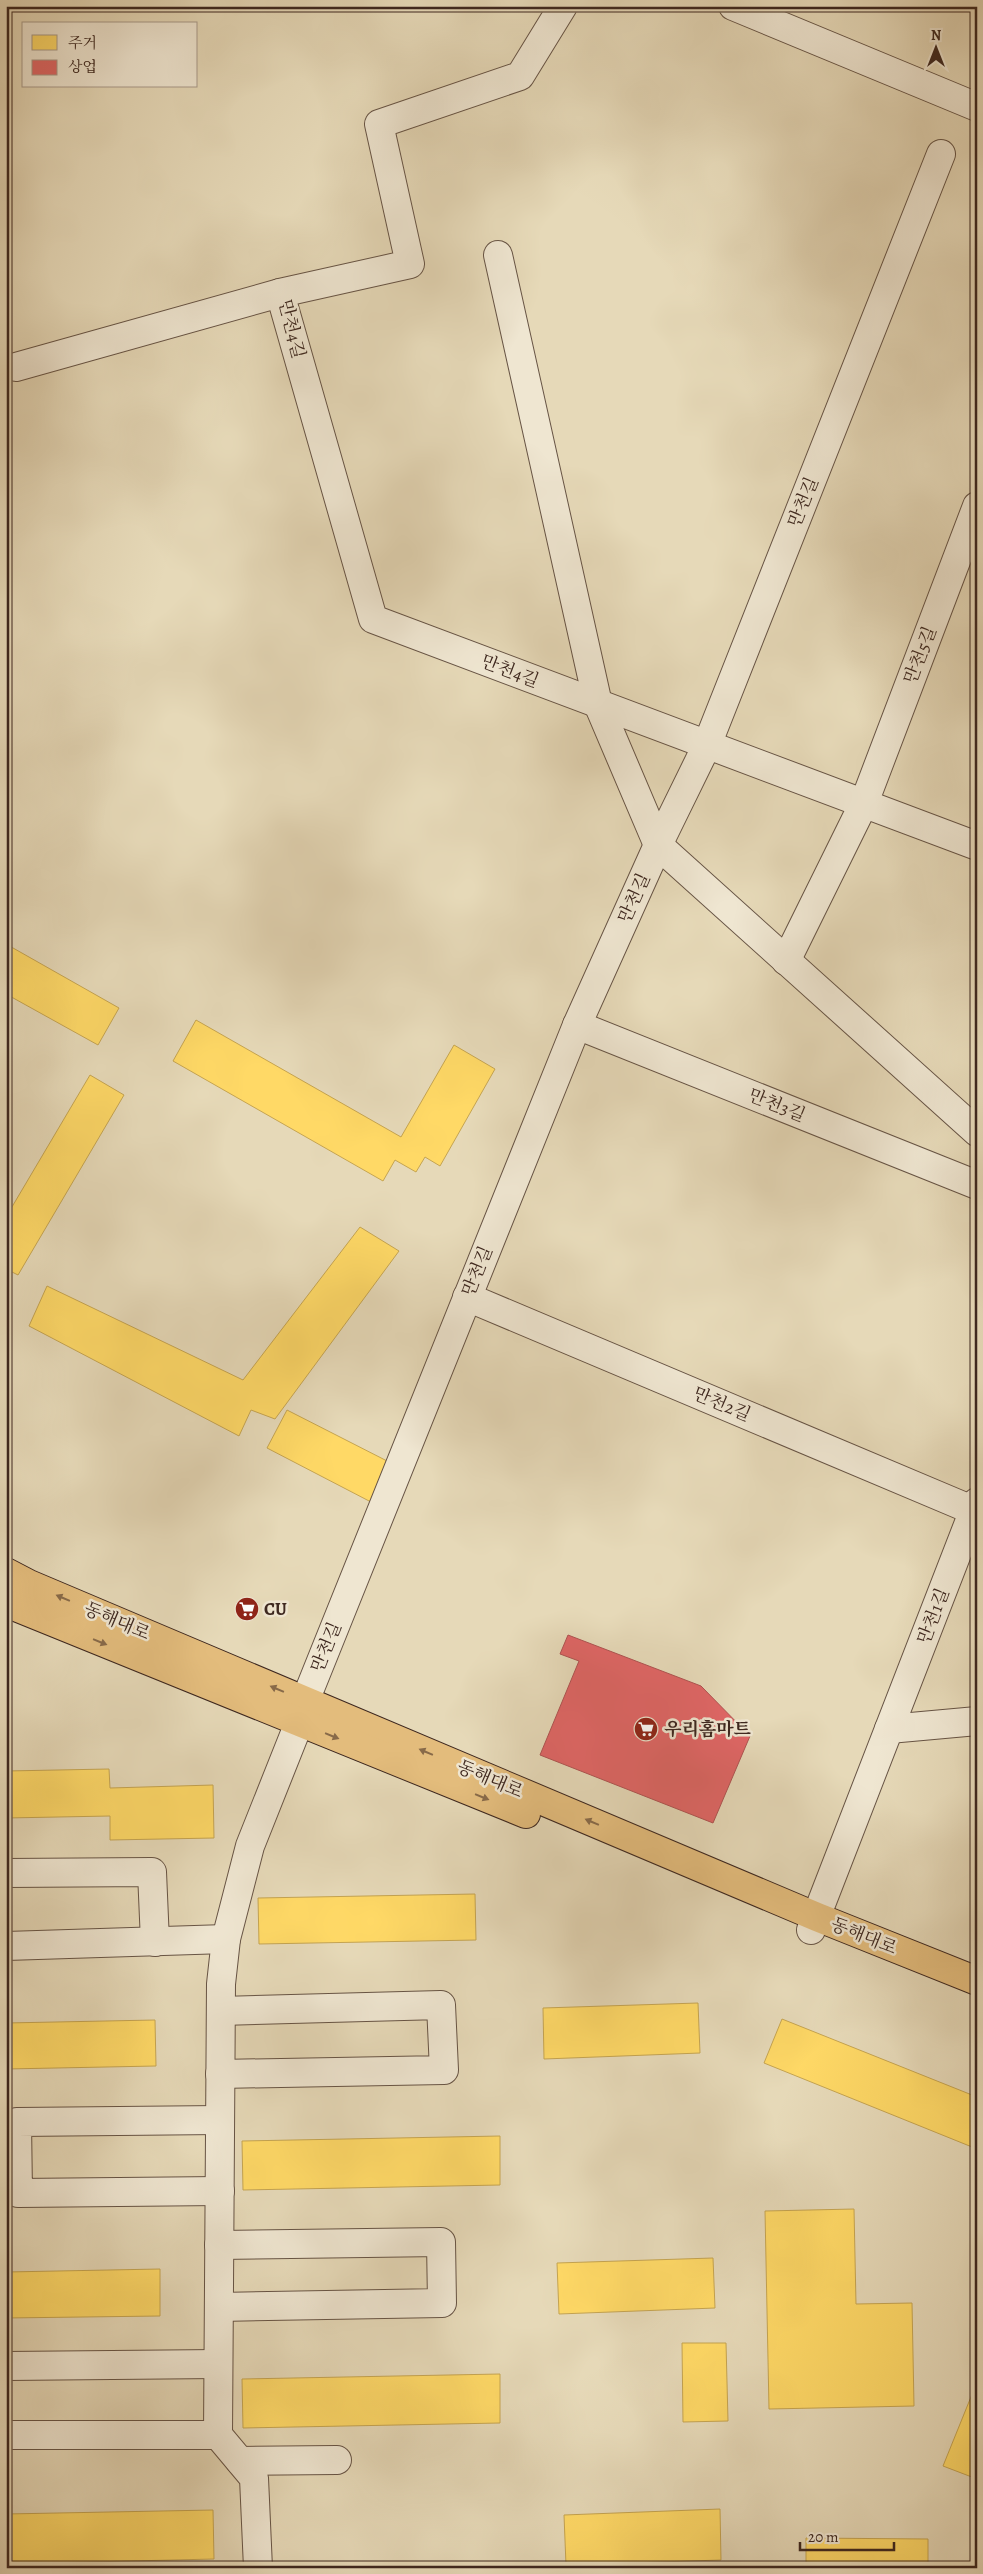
<svg xmlns="http://www.w3.org/2000/svg" width="983" height="2574" font-family="Alegreya,'Noto Serif KR',serif">
  <rect width="100%" height="100%" fill="#e6d9b8"/>
  <filter id="stains"><feTurbulence type="fractalNoise" baseFrequency=".004" numOctaves="4"/><feColorMatrix values="0 0 0 0 .2 0 0 0 0 .09 0 0 0 0 .02 0 0 0 .5 -.17"/></filter>
  <radialGradient id="worn" r=".72"><stop offset=".6" stop-color="#630" stop-opacity="0"/><stop offset="1" stop-color="#630" stop-opacity=".3"/></radialGradient>
  <g fill="#ffd966" stroke="#c5a451">
    <polygon points="6,944 119,1008 98,1045 6,994"/>
    <polygon points="196,1020 401,1137 454,1045 495,1069 440,1166 425,1157 416,1172 395,1160 383,1181 173,1061"/>
    <polygon points="90,1075 124,1095 18,1275 6,1269 6,1217"/>
    <polygon points="360,1227 399,1251 275,1419 251,1410 239,1436 29,1326 47,1286 243,1380"/>
    <polygon points="287,1410 391,1463 371,1502 267,1448"/>
    <polygon points="109,1769 110,1788 213,1785 214,1838 110,1840 110,1816 6,1818 6,1771"/>
    <polygon points="475,1894 476,1940 259,1944 258,1898"/>
    <polygon points="698,2003 700,2053 544,2059 543,2008"/>
    <polygon points="782,2019 977,2097 977,2149 764,2063"/>
    <polygon points="155,2020 156,2066 6,2069 6,2023"/>
    <polygon points="500,2136 500,2185 243,2190 242,2141"/>
    <polygon points="854,2209 856,2304 912,2303 914,2406 769,2409 765,2211"/>
    <polygon points="713,2258 715,2308 559,2314 557,2263"/>
    <polygon points="160,2269 160,2316 6,2318 6,2272"/>
    <polygon points="682,2343 726,2343 728,2421 683,2422"/>
    <polygon points="500,2374 500,2423 243,2428 242,2379"/>
    <polygon points="977,2382 977,2479 943,2466"/>
    <polygon points="720,2509 721,2560 566,2565 564,2515"/>
    <polygon points="213,2510 214,2559 6,2564 6,2514"/>
    <polygon points="806,2538 928,2539 928,2568 806,2568"/>
  </g>
  <polygon fill="#e06666" stroke="#af5351" points="568,1635 701,1686 750,1736 713,1823 540,1755 579,1661 560,1654"/>
  <g fill="none" stroke-linecap="round" stroke-linejoin="round">
    <g stroke="#675445" stroke-width="30">
      <g id="minor">
        <polyline points="733,6 977,107"/>
        <polyline points="498,255 598,704 658,845 977,1132"/>
        <polyline points="280,293 373,619 977,846"/>
        <polyline points="16,367 280,293 410,264 379,124 520,76 563,6"/>
        <polyline points="786,961 864,803 977,506"/>
        <polyline points="577,1025 977,1185"/>
        <polyline points="467,1297 977,1512"/>
        <polyline points="305,1701 577,1025 658,845 707,745 941,154"/>
        <polyline points="889,1729 977,1721"/>
        <polyline points="6,1873 152,1872 155,1942"/>
        <polyline points="811,1930 977,1502"/>
        <polyline points="6,1946 226,1939"/>
        <polyline points="220,2074 444,2070 441,2005 221,2011"/>
        <polyline points="220,2191 18,2193 17,2122 220,2120"/>
        <polyline points="219,2307 442,2303 441,2242 219,2245"/>
        <polyline points="6,2366 218,2364"/>
        <polyline points="6,2435 218,2435"/>
        <polyline points="240,2461 337,2460"/>
        <polyline points="258,2568 254,2478 218,2435 221,1984 226,1939 250,1846 299,1723"/>
      </g>
    </g>
    <g stroke="#3d271f" stroke-width="30">
      <g id="primary">
        <polyline points="6,1572 29,1584 817,1917 977,1981"/>
        <polyline points="6,1603 526,1814"/>
      </g>
    </g>
    <use href="#minor" stroke="#efe6d1" stroke-width="28"/>
    <use href="#primary" stroke="#e3bc7c" stroke-width="28"/>
  </g>
  <defs><path id="oneway-solid" d="M-6-.8H1V-3.2L6.5 0L1 3.2V.8H-6Z" transform="scale(1.25)"/></defs>
  <g fill="#886a49">
    <use href="#oneway-solid" transform="translate(63 1598) rotate(-157)"/>
    <use href="#oneway-solid" transform="translate(100 1642) rotate(22)"/>
    <use href="#oneway-solid" transform="translate(277 1689) rotate(-157)"/>
    <use href="#oneway-solid" transform="translate(332 1736) rotate(22)"/>
    <use href="#oneway-solid" transform="translate(426 1752) rotate(-157)"/>
    <use href="#oneway-solid" transform="translate(482 1797) rotate(22)"/>
    <use href="#oneway-solid" transform="translate(592 1822) rotate(-157)"/>
  </g>
  <defs>
    <g id="supermarket-disc" transform="scale(1.25)"><circle r="9.5" fill="#8f2418" stroke="#efe6d1"/><path d="M-6-5.5h2.5l.6 2H6L4.5 2H-2.5L-4.4-4H-6ZM-1.5 3.2a1.3 1.3 0 1 0 .1 0ZM3 3.2a1.3 1.3 0 1 0 .1 0Z" fill="#fff"/></g>
  </defs>
  <g fill-rule="evenodd">
    <use href="#supermarket-disc" x="247" y="1609"/>
    <use href="#supermarket-disc" x="646" y="1729"/>
  </g>
  <g text-anchor="middle" dominant-baseline="central" stroke-width="5" stroke-linejoin="round" paint-order="stroke">
    <g font-size="18" fill="#3d271f" stroke="#efe6d1">
      <text transform="translate(292 329) rotate(76)">만천4길</text>
      <text transform="translate(803 502) rotate(-68)">만천길</text>
      <text transform="translate(920 655) rotate(-69)">만천5길</text>
      <text transform="translate(510 671) rotate(21)">만천4길</text>
      <text transform="translate(634 898) rotate(-66)">만천길</text>
      <text transform="translate(777 1105) rotate(22)">만천3길</text>
      <text transform="translate(477 1271) rotate(-68)">만천길</text>
      <text transform="translate(722 1404) rotate(23)">만천2길</text>
      <text transform="translate(933 1616) rotate(-69)">만천1길</text>
      <text transform="translate(117 1621) rotate(23)">동해대로</text>
      <text transform="translate(326 1647) rotate(-68)">만천길</text>
      <text transform="translate(490 1779) rotate(23)">동해대로</text>
      <text transform="translate(864 1936) rotate(22)">동해대로</text>
    </g>
    <g font-size="18" font-weight="bold" fill="#3d271f" stroke="#efe6d1" text-anchor="start">
      <text x="264" y="1609">CU</text>
      <text x="664" y="1729">우리홈마트</text>
    </g>
  </g>
  <rect width="983" height="2574" fill="none" stroke="#e6d9b8" stroke-width="25"/>
  <rect x="8" y="8" width="968" height="2559" fill="none" stroke="#3d271f" stroke-width="2.5"/>
  <rect x="12" y="12" width="958" height="2549" fill="none" stroke="#3d271f"/>
  <rect x="22" y="22" width="175" height="65" fill="#efe6d1" stroke="#a89a8a"/>
  <rect x="32" y="35" width="25" height="15" fill="#ffd966" stroke="#a89a8a"/>
  <text x="68" y="48" font-size="15" fill="#3d271f">주거</text>
  <rect x="32" y="60" width="25" height="15" fill="#e06666" stroke="#a89a8a"/>
  <text x="68" y="72" font-size="15" fill="#3d271f">상업</text>
  <g transform="translate(936 48)" stroke="#efe6d1" stroke-width="4" paint-order="stroke">
  <path d="M0-4L9 19L0 12L-9 19Z" fill="#3d271f"/>
  <text y="-8" font-size="14" font-weight="bold" text-anchor="middle" fill="#3d271f">N</text>
  </g>
  <path d="M800 2542v8h94v-8" fill="none" stroke="#3d271f" stroke-width="2.5"/>
  <text x="808" y="2542" font-size="15" fill="#3d271f" stroke="#efe6d1" stroke-width="4" paint-order="stroke">20 m</text>
  <rect width="100%" height="100%" filter="url(#stains)"/>
  <rect width="100%" height="100%" fill="url(#worn)"/>
</svg>
